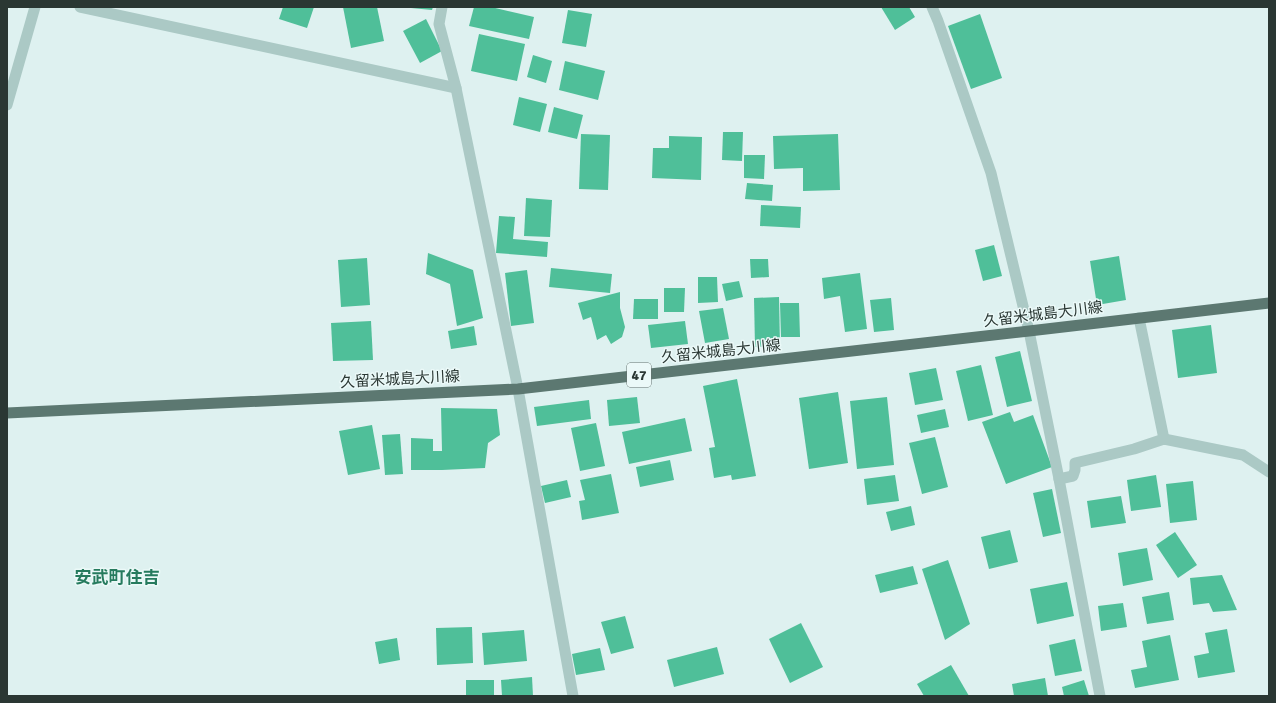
<svg xmlns="http://www.w3.org/2000/svg" width="1276" height="703" font-family="Signika,'Noto Sans JP',sans-serif">
  <rect width="100%" height="100%" fill="#def1f0"/>
  <g fill="#4fbf99">
    <polygon points="283,7 314,7 307,28 279,19"/>
    <polygon points="343,7 377,7 384,41 351,48"/>
    <polygon points="411,7 433,7 432,10 411,8"/>
    <polygon points="474,7 491,7 534,17 529,39 469,26"/>
    <polygon points="881,7 909,7 915,17 895,30"/>
    <polygon points="568,10 592,14 586,47 562,43"/>
    <polygon points="980,14 1002,78 971,89 948,26"/>
    <polygon points="426,19 442,51 420,63 403,31"/>
    <polygon points="479,34 525,44 517,81 471,71"/>
    <polygon points="533,55 552,61 546,83 527,77"/>
    <polygon points="565,61 605,71 598,100 559,90"/>
    <polygon points="519,97 547,104 540,132 513,125"/>
    <polygon points="554,107 583,115 577,139 548,132"/>
    <polygon points="723,132 743,132 742,161 722,160"/>
    <polygon points="581,134 610,135 608,190 579,189"/>
    <polygon points="838,134 840,190 803,191 803,168 774,169 773,136"/>
    <polygon points="669,136 702,137 701,180 652,178 653,148 669,148"/>
    <polygon points="744,155 765,155 764,179 744,178"/>
    <polygon points="747,183 773,185 772,201 745,199"/>
    <polygon points="526,198 552,200 550,237 524,236"/>
    <polygon points="761,205 801,207 800,228 760,226"/>
    <polygon points="499,216 515,217 513,239 548,242 547,257 496,253"/>
    <polygon points="994,245 1002,276 983,281 975,250"/>
    <polygon points="428,253 473,270 483,318 457,326 450,284 426,274"/>
    <polygon points="1119,256 1126,300 1097,305 1090,261"/>
    <polygon points="367,258 370,305 341,307 338,260"/>
    <polygon points="750,259 768,259 769,277 751,278"/>
    <polygon points="551,268 612,274 610,293 549,287"/>
    <polygon points="527,270 534,323 511,326 505,273"/>
    <polygon points="860,273 867,329 845,332 840,296 824,299 822,278"/>
    <polygon points="698,277 717,277 718,302 698,303"/>
    <polygon points="739,281 743,297 726,301 722,284"/>
    <polygon points="664,288 685,288 684,312 664,312"/>
    <polygon points="620,292 620,308 625,327 622,337 611,344 606,335 597,340 591,317 583,320 578,303"/>
    <polygon points="779,297 780,346 755,347 754,298"/>
    <polygon points="891,298 894,330 874,332 870,300"/>
    <polygon points="634,299 658,299 658,319 633,319"/>
    <polygon points="780,303 799,303 800,337 781,337"/>
    <polygon points="723,308 729,339 705,343 699,311"/>
    <polygon points="371,321 373,360 333,361 331,323"/>
    <polygon points="685,321 688,344 651,348 648,325"/>
    <polygon points="1211,325 1217,373 1178,378 1172,330"/>
    <polygon points="474,326 477,345 451,349 448,331"/>
    <polygon points="1020,351 1032,401 1007,407 995,357"/>
    <polygon points="981,365 993,415 968,421 956,371"/>
    <polygon points="936,368 943,400 915,405 909,373"/>
    <polygon points="737,379 756,476 732,480 731,475 714,478 709,448 715,447 703,386"/>
    <polygon points="838,392 848,463 809,469 799,398"/>
    <polygon points="637,397 640,423 609,426 607,400"/>
    <polygon points="887,397 894,465 857,469 850,401"/>
    <polygon points="589,400 591,419 537,426 534,407"/>
    <polygon points="441,408 497,409 500,435 488,443 485,468 442,470 411,470 411,438 433,439 433,451 442,451"/>
    <polygon points="945,409 949,427 921,433 917,415"/>
    <polygon points="1010,412 1014,422 1033,415 1052,467 1006,484 982,422"/>
    <polygon points="685,418 692,451 629,464 622,432"/>
    <polygon points="596,423 605,466 580,471 571,428"/>
    <polygon points="372,425 380,469 348,475 339,431"/>
    <polygon points="400,434 403,474 385,475 382,435"/>
    <polygon points="935,437 948,487 922,494 909,443"/>
    <polygon points="670,460 674,480 640,487 636,467"/>
    <polygon points="611,474 619,513 582,520 579,501 585,500 580,480"/>
    <polygon points="895,475 899,501 867,505 864,479"/>
    <polygon points="1156,475 1161,507 1131,511 1127,480"/>
    <polygon points="567,480 571,497 545,503 541,486"/>
    <polygon points="1193,481 1197,520 1170,523 1166,484"/>
    <polygon points="1052,489 1061,533 1043,537 1033,493"/>
    <polygon points="1121,496 1126,523 1091,528 1087,501"/>
    <polygon points="911,506 915,525 891,531 886,512"/>
    <polygon points="1010,530 1018,562 989,569 981,537"/>
    <polygon points="1175,532 1197,565 1178,578 1156,545"/>
    <polygon points="1147,548 1153,580 1123,586 1118,553"/>
    <polygon points="948,560 970,624 945,640 922,569"/>
    <polygon points="913,566 918,584 880,593 875,575"/>
    <polygon points="1222,575 1237,610 1213,612 1209,603 1193,605 1190,578"/>
    <polygon points="1067,582 1074,616 1037,624 1030,589"/>
    <polygon points="1169,592 1174,620 1147,624 1142,597"/>
    <polygon points="1123,603 1127,627 1101,631 1098,606"/>
    <polygon points="625,616 634,648 611,654 601,622"/>
    <polygon points="801,623 823,667 790,683 769,639"/>
    <polygon points="472,627 473,663 437,665 436,628"/>
    <polygon points="1227,629 1235,672 1198,678 1194,656 1209,653 1205,633"/>
    <polygon points="524,630 527,661 484,665 482,633"/>
    <polygon points="1170,635 1179,680 1135,688 1131,670 1147,667 1142,641"/>
    <polygon points="397,638 400,660 379,664 375,642"/>
    <polygon points="1075,639 1082,671 1055,676 1049,645"/>
    <polygon points="717,647 724,674 674,687 667,660"/>
    <polygon points="600,648 605,670 576,675 572,654"/>
    <polygon points="951,665 969,696 924,696 917,684"/>
    <polygon points="532,677 533,696 502,696 501,680"/>
    <polygon points="1045,678 1048,696 1014,696 1012,684"/>
    <rect x="466" y="680" width="28" height="16"/>
    <polygon points="1084,680 1089,696 1064,696 1062,687"/>
  </g>
  <g fill="none" stroke-linecap="round" stroke-linejoin="round">
    <polyline stroke="#abc9c5" stroke-width="11" points="1139,318 1164,439"/>
    <g stroke="#abc9c5" stroke-width="11">
      <polyline points="80,7 456,88"/>
      <polyline points="442,7 439,24 456,88 518,389 573,696"/>
      <polyline points="932,7 938,21 991,173 1029,331 1059,479 1100,696"/>
      <polyline points="7,105 35,7"/>
      <polyline points="1059,479 1073,476 1075,470 1075,463 1134,449 1164,439 1243,455 1269,472"/>
    </g>
    <polyline stroke="#5c7871" stroke-width="11" points="7,413 518,389 1029,331 1269,303"/>
  </g>
  <g text-anchor="middle" dominant-baseline="central" stroke-width="3" stroke-linejoin="round" paint-order="stroke">
    <rect fill="#ebf9f8" stroke="#64716e" stroke-width="1" x="627" y="363" width="24" height="24" rx="3"/>
    <g font-size="14" font-weight="bold" fill="#2a3733">
      <text x="639" y="375">47</text>
    </g>
    <g font-size="15" fill="#2a3733" stroke="#ebf9f8">
      <text transform="translate(1043 314) rotate(-7)">久留米城島大川線</text>
      <text transform="translate(721 351) rotate(-6)">久留米城島大川線</text>
      <text transform="translate(400 379) rotate(-3)">久留米城島大川線</text>
    </g>
    <g font-size="17" font-weight="bold" fill="#267b5e" stroke="#ebf9f8">
      <text x="117" y="577">安武町住吉</text>
    </g>
  </g>
  <rect width="1276" height="703" fill="none" stroke="#2a3733" stroke-width="16"/>
</svg>
